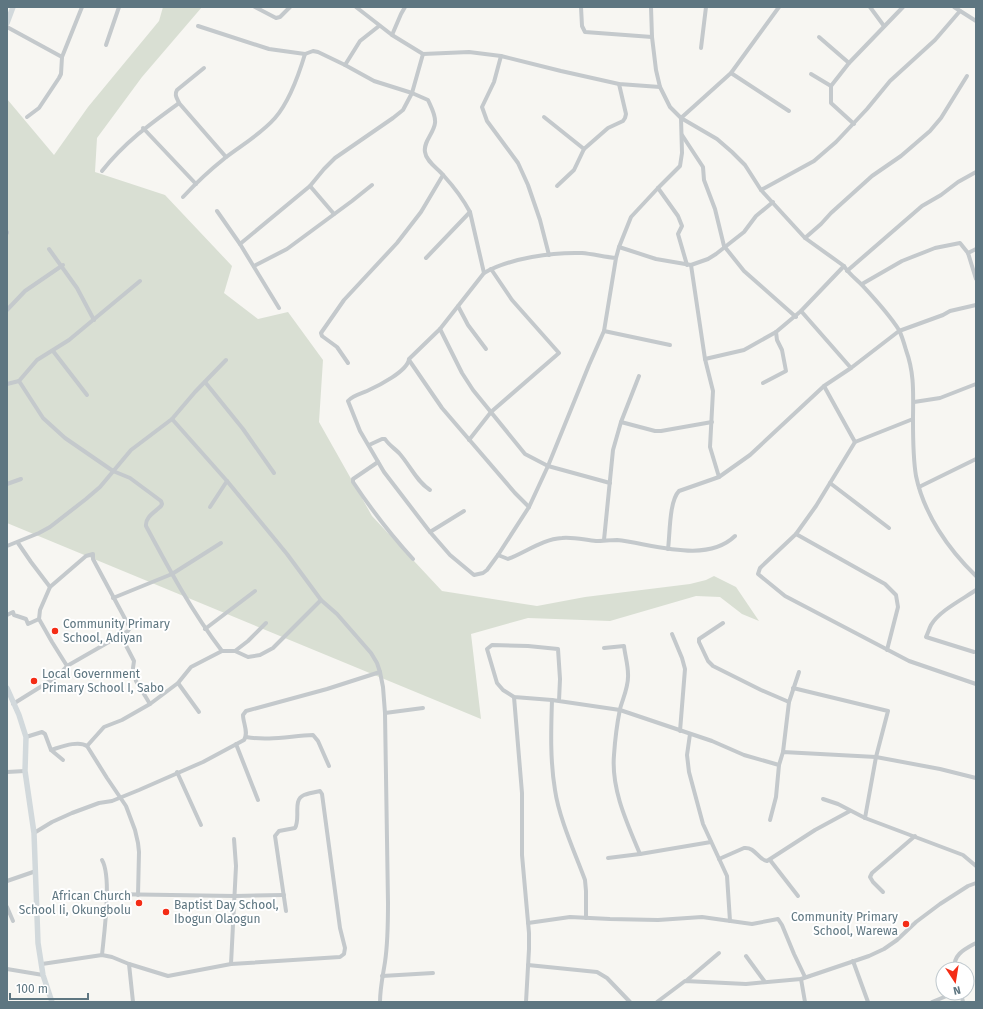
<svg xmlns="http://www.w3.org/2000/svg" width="983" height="1009" font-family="'Fira Sans',sans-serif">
  <rect width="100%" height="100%" fill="#f7f6f2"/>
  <polygon fill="#d9dfd3" points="163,7 202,7 142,77 97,138 95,172 165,195 232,266 224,293 258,319 288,312 323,360 319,422 372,516 442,591 537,606 585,597 690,584 706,580 714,576 736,587 759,621 742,614 720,597 696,596 610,621 528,618 471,634 481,719 7,523 7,99 54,155 88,107 159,21"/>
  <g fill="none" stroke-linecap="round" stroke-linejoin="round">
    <g stroke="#c4c9cc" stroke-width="4">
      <polyline points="255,7 276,18 280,17 290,7"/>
      <polyline points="356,7 392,35 423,54 469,52 501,56 561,71 619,84 660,87"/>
      <polyline points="581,7 582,26 585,32 652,37"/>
      <path d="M 651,7 L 652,37 L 656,70 L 660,87 L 670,107 L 681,118 L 717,139 L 732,152 L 745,165 L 761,190 L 805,238 L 844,266 C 849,274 856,279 862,285 C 875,299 889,314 899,330 C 902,336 904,343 906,350 C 915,375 913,395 913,421 C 913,439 913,458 916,476 C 924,514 948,549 976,576"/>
      <polyline points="870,7 884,26"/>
      <polyline points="954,7 976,21"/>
      <path d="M 198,26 L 269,49 L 305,54 L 313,51 L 318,52 L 345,65 L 374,81 L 412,93 L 428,100 C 431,107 436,115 435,123 C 434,133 423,142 425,152 C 426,162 439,169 444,176 C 454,187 463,199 470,212 L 484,273"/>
      <polyline points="7,27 62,57"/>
      <polyline points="392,35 401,14 405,7"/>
      <polyline points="819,37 849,63"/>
      <polyline points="106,45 119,7"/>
      <polyline points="701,48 706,7"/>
      <polyline points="501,56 494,82 482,107 487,121 518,163 528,185 540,220 549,255"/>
      <polyline points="345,65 360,41 379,26"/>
      <path d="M 204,68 L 177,90 C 174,95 177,98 179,103 L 226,157"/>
      <polyline points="731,73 789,111"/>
      <polyline points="811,74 831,86"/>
      <polyline points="27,117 39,108 59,78 61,74 62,57 82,7"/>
      <polyline points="544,117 584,149"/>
      <polyline points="854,124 831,103 831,86 849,63 903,7"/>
      <polyline points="143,128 196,184"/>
      <polyline points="682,135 703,167 704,180 715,209 724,246 744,271 796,317"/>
      <path d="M 102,171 C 125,142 150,124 179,103"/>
      <polyline points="310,186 334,214"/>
      <polyline points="557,186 574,170 584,149 608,128 623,121 625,118 626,114 619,84"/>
      <polyline points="658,188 678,216 682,226 678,234 687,265"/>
      <polyline points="761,190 814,161 836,142 867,109 890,81 935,40 960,11"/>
      <path d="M 183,197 C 196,183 210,170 225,158 C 242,145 261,134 275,118 C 289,102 299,74 305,54"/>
      <polyline points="217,211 240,244 279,308"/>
      <polyline points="7,232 7,233"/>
      <polyline points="805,238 821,224 831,213 872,176 901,156 930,131 941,118 967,76"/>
      <polyline points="240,244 310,186 324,169 335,158 393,118 403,110 412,93 423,54"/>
      <polyline points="619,247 656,259 691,265 708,259 716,254 744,232 756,216 773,202"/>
      <polyline points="49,249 77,288 94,320"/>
      <polyline points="968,253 976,249"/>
      <polyline points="426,258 470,212"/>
      <path d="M 616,258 C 605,257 593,254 582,253 C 553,252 510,258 484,273 L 440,329 L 409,359 C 408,371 378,386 367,391 C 360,394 353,395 348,401 L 360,431 L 384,472 L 430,532 L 450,555 L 474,575 L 483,573 L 487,570 L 498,555 L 529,507 L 548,466 L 589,365 L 604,331 L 616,258 L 619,247 L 631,217 L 658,188 L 680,166 L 682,153 L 681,118 L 731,73 L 779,7"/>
      <polyline points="691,265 705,359 713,391 710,447 719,477"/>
      <polyline points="254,266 287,249 352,201 372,185"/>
      <polyline points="847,271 922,206 941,195 958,182 976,172"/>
      <path d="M 140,281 L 69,340 L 37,360 L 19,381 L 43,418 L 65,438 L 113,471 L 130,478 L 161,501 L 162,504 L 161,506 C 155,512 145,517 146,526 C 169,569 192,612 222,651 L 235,651 L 248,657 L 260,655 L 273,648 L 321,600"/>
      <polyline points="862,284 902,261 935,248 960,243 968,253 976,279"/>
      <polyline points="458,306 468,325 486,349"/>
      <polyline points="7,310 25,291 63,265"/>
      <polyline points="801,311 851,368"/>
      <polyline points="440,329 462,373 473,390 525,454 548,466 610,483"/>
      <polyline points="604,331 670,345"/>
      <polyline points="53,351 87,395"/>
      <polyline points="705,359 744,350 776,332 801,311 844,266"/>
      <polyline points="409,360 442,408 515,493 529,507"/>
      <polyline points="348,363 337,347 322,336 321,333 344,300 397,243 421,212 443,175"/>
      <polyline points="205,382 243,429 274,473"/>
      <polyline points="763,383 786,371 782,350 777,340 776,332"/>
      <polyline points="7,384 19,381"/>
      <polyline points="824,386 855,442"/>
      <polyline points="914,402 940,398 976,384"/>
      <path d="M 172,419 L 227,481 L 287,554 L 321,600 L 337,614 L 371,653 L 377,663 L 380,672 L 383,687 L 385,713 L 388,903 C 388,922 388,942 385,962 C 383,975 380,988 380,1002"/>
      <polyline points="913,419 855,442 816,506 796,534 760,568 758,574 785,596 909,661 976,684"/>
      <polyline points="621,422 655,431 661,431 712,422"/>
      <polyline points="469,440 491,412 559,353 512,300 491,269"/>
      <path d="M 369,445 L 382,439 L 385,439 C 389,445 394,448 399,453 C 410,465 416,481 430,490"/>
      <path d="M 378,462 L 356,477 L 353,479 L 353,482 C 371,509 391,535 413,559"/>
      <polyline points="830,483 889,528"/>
      <polyline points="7,484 21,479"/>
      <polyline points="919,487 976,459"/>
      <polyline points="210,507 227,481"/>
      <polyline points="430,532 464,511"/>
      <polyline points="796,534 885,584 896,595 898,607 887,650"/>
      <polyline points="604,540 613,450 621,422 639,376"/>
      <polyline points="18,543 31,562 50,587"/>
      <polyline points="7,546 39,533 50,527 86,499 100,487 131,450 172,419 195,392 226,360"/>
      <path d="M 668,549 C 670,535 669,501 679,491 L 719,477 L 750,455 L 824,386 L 851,368 L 899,331 L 943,315 L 950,311 L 976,305"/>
      <path d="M 498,555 L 508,559 C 526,552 543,539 562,538 C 574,537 585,540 596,541 C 603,541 610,540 617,540 C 653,544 706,564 735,536"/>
      <polyline points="113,598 172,574 221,543"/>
      <polyline points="7,615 13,612 14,615 26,619 28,624 39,619"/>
      <polyline points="723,623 699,639 699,642 708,661 713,666 761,690 789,702"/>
      <polyline points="205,629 255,591"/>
      <polyline points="120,634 134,661 133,668 136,681 150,704"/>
      <polyline points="672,634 682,658 685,669 680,731"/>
      <path d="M 604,648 L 624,646 C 625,655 628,665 628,674 C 629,686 623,698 620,709 C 617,724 615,740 614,755 C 611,789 627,823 640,854"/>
      <polyline points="235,651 248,641 266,623"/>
      <path d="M 974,652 L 926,637 C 928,633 929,629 931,625 C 939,611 963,599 976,590"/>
      <polyline points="178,683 199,712"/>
      <polyline points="793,688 888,711 876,757 865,818"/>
      <polyline points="514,697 522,793 522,855 529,933 529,949 526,1002"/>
      <path d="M 552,700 C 551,730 550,760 555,790 C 559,818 575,853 585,880 L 586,891 L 586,918"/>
      <polyline points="559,701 560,679 558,649 528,646 492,645 487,649 497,683 503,690 514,697 552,700 620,710 712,741 744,755 779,765 783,752 876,757 940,769 976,778"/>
      <polyline points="13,704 58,676 67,666 128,631 130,628 93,559 93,554 86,556 50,587 40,610 39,619 52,642 67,666"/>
      <polyline points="385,713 423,708"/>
      <polyline points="690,734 687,755 689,772 703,824 727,876 730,921"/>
      <polyline points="26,737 42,732 45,734 51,750 63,760"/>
      <path d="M 246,737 C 269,741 290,736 313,735 L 318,741 L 329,766"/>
      <polyline points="236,744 258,800"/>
      <polyline points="87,746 104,727 122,720 150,704 178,683 191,667 222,651"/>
      <path d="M 51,750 C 61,747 78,740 87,746 L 107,778 L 126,806 L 135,830 L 138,843 L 139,852 L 138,895"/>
      <polyline points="783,752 789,702 799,672"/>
      <polyline points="7,772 25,771"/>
      <polyline points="177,772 201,825"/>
      <polyline points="823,799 838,804 865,818 963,855 976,866"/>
      <polyline points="770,820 776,797 779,765"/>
      <path d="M 34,833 L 52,822 L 72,813 L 99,803 L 112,801 L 139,790 L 203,762 L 244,740 C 249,733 243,723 243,715 L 246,711 L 327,689 L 380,672"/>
      <polyline points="608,858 640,854 711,842"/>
      <path d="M 719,859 L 744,848 C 756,847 757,859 767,861 L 815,830 L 850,811"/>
      <path d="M 102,860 C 112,877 104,934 102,955"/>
      <polyline points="770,860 798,896"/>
      <polyline points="7,881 36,871"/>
      <polyline points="883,892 873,882 870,877 872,873 915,836"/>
      <polyline points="107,894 235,896 284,895"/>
      <polyline points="7,907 13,921"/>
      <polyline points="528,923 570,917 610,919 658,920 702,917 752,924 778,919 782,925 794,954 805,977"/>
      <polyline points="746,956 765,982"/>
      <polyline points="853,961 868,1002"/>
      <path d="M 42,964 L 102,955 L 112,957 L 129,964 L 168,976 L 231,964 L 340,957 L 344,954 L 345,948 L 340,928 L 322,794 L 320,791 C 315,792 309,793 304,795 C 292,800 301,818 295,828 L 279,831 L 275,836 L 286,911"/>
      <polyline points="129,964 133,1002"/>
      <polyline points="231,964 236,866 234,839"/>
      <polyline points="528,965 597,972 607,978 630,1002"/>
      <polyline points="7,969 43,975"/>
      <path d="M 955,969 C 952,955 965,949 976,943"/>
      <polyline points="382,976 433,973"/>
      <polyline points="801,979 805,1002"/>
      <polyline points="686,981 719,953"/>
      <polyline points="961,993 963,1002"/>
      <polyline points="657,1002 685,981 746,984 801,979 869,956 884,949 897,940 916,922 940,904 968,886 976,883"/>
      <polyline points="932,1002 954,993"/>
    </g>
    <g stroke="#d2d9dc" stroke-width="5.5">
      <polyline points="7,23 13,7"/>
      <polyline points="7,688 19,715 26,737 25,771 34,833 38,943 43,975 52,1002"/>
    </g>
  </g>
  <g fill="#f42c15" stroke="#fff" stroke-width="1.5">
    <circle cx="55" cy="631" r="4"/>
    <circle cx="34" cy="681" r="4"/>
    <circle cx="139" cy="903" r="4"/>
    <circle cx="166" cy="912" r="4"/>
    <circle cx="906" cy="924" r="4"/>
  </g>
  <g text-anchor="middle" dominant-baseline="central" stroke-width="4" stroke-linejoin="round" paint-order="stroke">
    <g font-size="12" fill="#5e7681" stroke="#fff" text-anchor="start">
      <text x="63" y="624">Community Primary<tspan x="63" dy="14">School, Adiyan</tspan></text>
      <text x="42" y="674">Local Government<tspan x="42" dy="14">Primary School I, Sabo</tspan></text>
      <text x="131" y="896" text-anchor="end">African Church<tspan x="131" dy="14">School Ii, Okungbolu</tspan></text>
      <text x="174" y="905">Baptist Day School,<tspan x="174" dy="14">Ibogun Olaogun</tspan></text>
      <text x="898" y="917" text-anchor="end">Community Primary<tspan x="898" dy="14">School, Warewa</tspan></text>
    </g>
  </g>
  <rect width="983" height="1009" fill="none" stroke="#5e7681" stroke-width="16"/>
  <g transform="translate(955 981) rotate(168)"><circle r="19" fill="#ffffff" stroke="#bfc8cd"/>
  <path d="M0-3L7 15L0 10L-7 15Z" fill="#f42c15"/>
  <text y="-6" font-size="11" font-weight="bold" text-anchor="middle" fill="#5e7681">N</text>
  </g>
  <path d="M10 993v6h78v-6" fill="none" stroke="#5e7681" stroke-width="2"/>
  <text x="16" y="993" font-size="12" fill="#5e7681" stroke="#ffffff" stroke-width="3" paint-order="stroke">100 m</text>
</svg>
